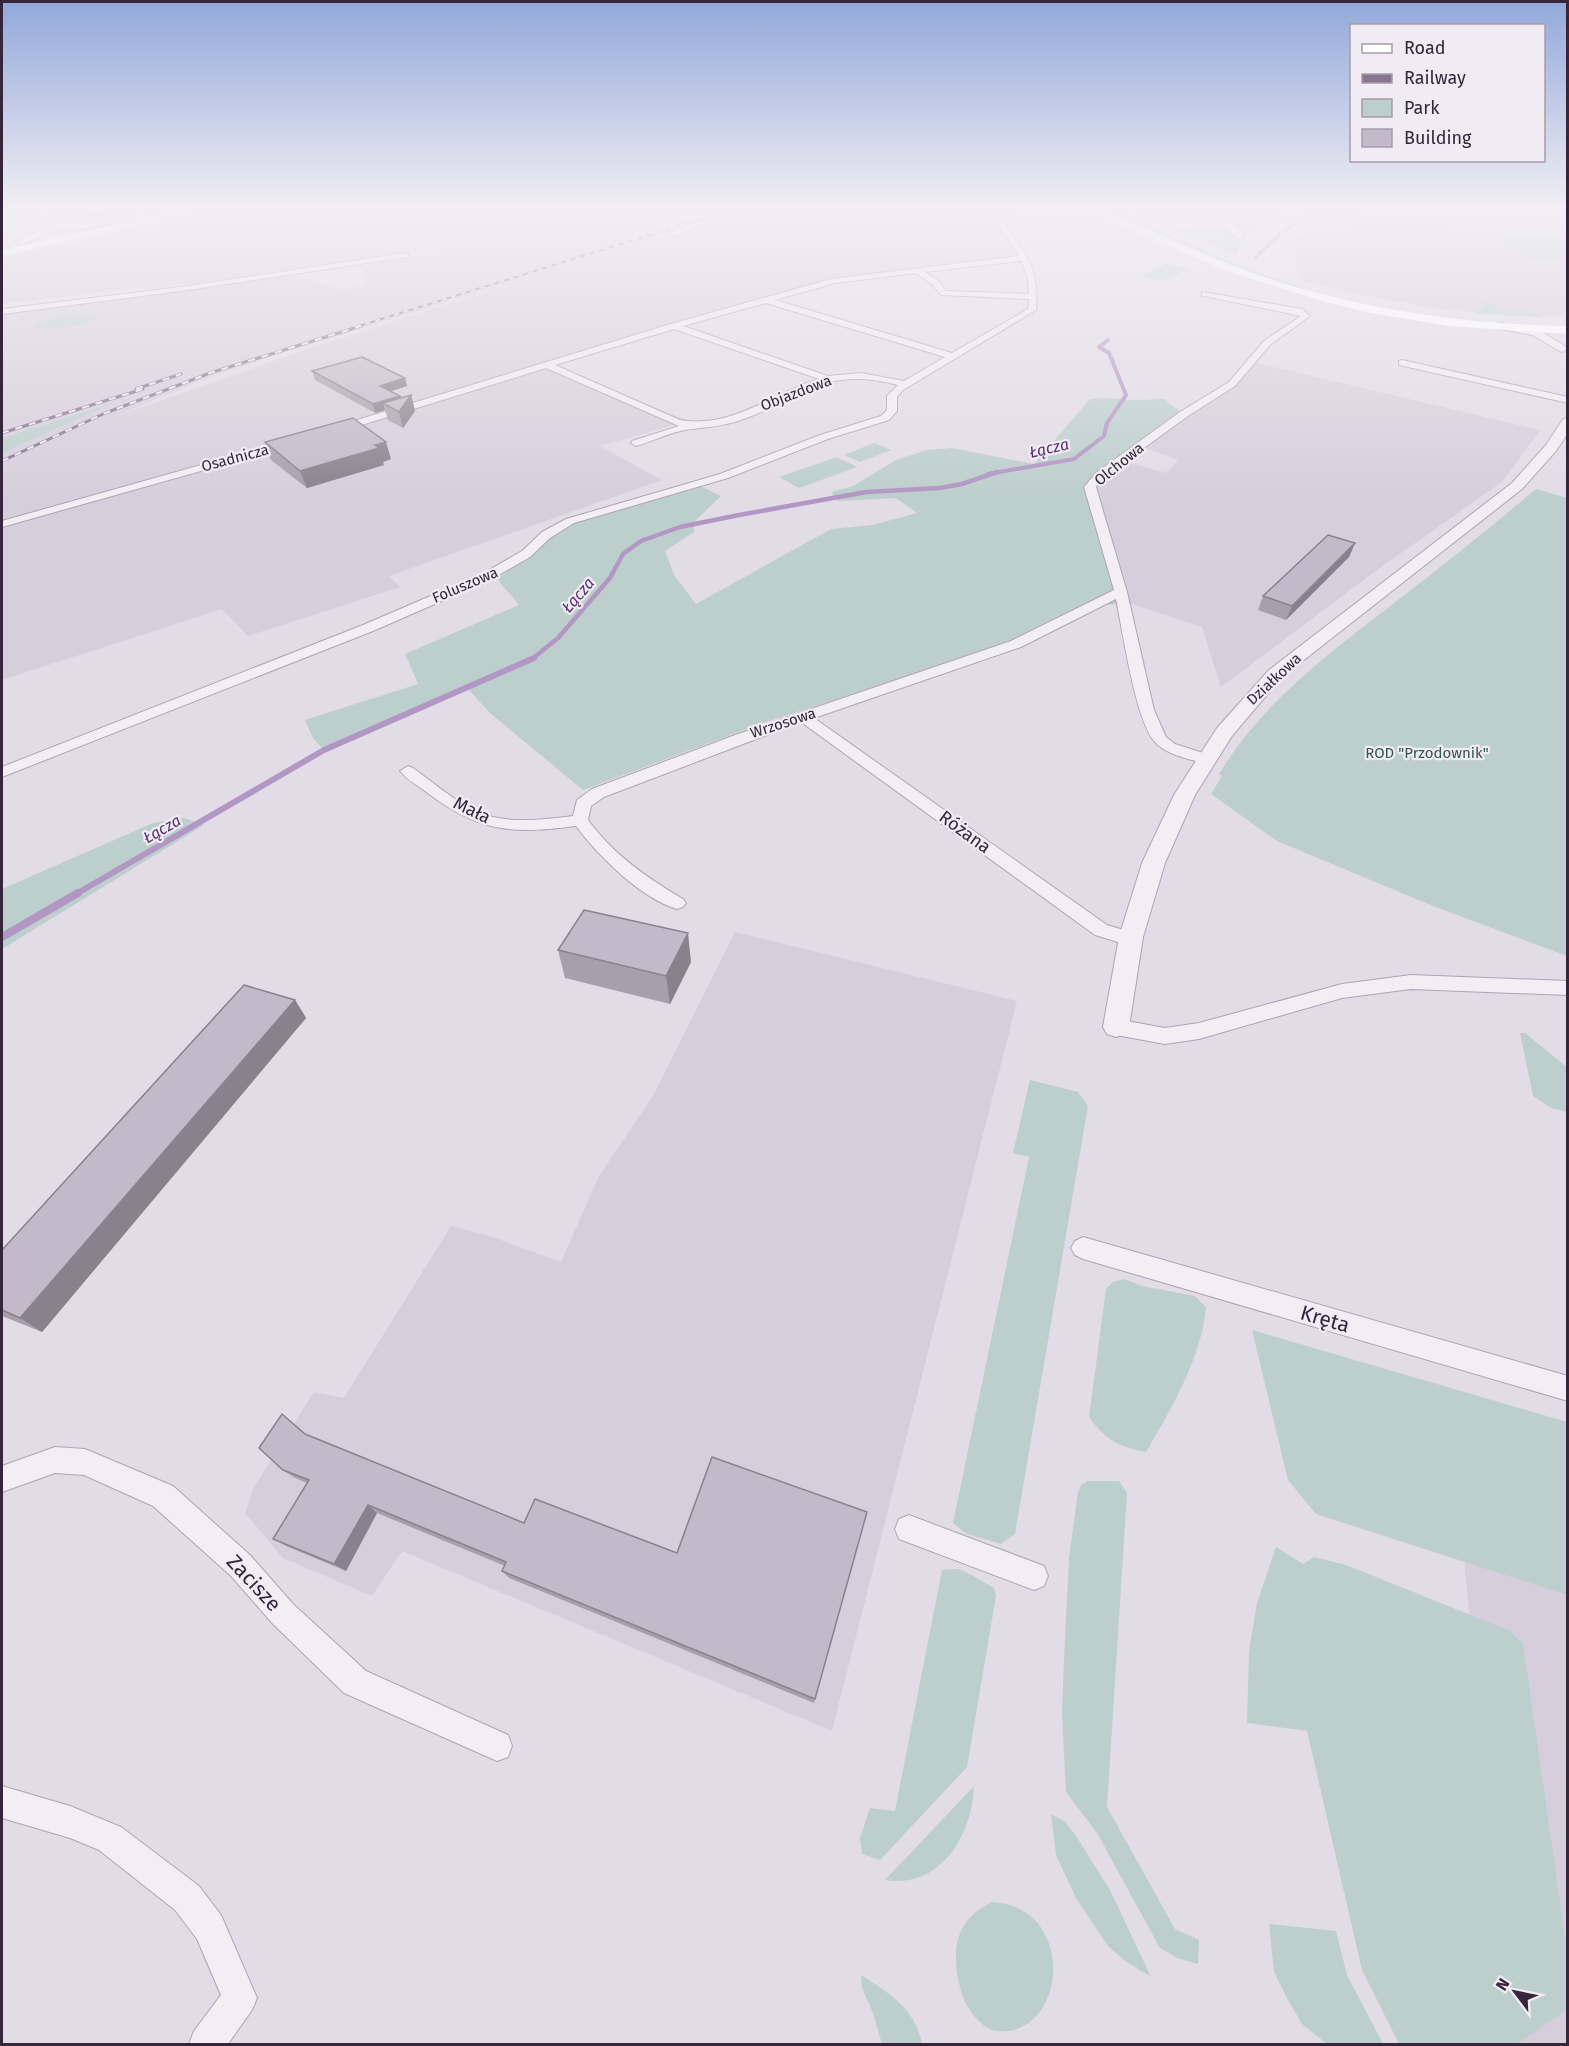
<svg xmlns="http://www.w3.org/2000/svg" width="1569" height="2046" font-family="'Fira Sans',sans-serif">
  <rect width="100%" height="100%" fill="#e2dce6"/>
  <g fill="#d7cedb" fill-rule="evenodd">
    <polygon points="46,211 148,211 96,222 72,222"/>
    <path d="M 215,211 L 975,211 L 997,219 L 1023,258 L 835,281 L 719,313 L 550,367 L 689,421 L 600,446 L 662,480 L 389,576 L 400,587 L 248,636 L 222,609 L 2,680 L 2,453 L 108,405 L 2,438 L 2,314 L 92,304 L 297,275 L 343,290 L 367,283 L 359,266 L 443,252 L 432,248 L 154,289 L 143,287 L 2,304 L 2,258 ZM 508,284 L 302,351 L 114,417 L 199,381 L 297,348 Z"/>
    <polygon points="1360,223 1567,226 1567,235 1500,236 1529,260 1567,260 1567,317 1525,316 1438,309 1341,291 1302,280 1296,267 1294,239 1315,228"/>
    <polygon points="1253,362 1540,430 1503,481 1370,575 1221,687 1202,627 1132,604 1090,487 1121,460 1166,473 1178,460 1141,446"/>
    <polygon points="735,932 1017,1001 832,1731 402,1551 372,1596 283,1558 245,1513 254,1487 314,1392 344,1398 451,1226 487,1235 561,1262 599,1176 654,1094"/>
    <polygon points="1447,1388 1567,1422 1567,2044 1512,2044"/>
  </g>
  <g fill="#bdcfcc">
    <path d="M 1097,211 C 1123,211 1159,231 1184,242 C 1223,259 1263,276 1305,288 L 1301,290 L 1259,277 Z"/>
    <polygon points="1132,211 1281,211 1244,237 1236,255 1172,228 1232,227 1223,218 1151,219"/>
    <polygon points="1327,211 1362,211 1354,214 1369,223 1332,223 1316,219 1327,215"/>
    <polygon points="1567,235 1567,260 1529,260 1500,236"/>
    <polygon points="1166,264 1189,269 1164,281 1141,276"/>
    <path d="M 1479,300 C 1493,301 1492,306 1502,309 C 1518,314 1525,304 1541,317 L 1476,314 L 1474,309 L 1485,309 Z"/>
    <path d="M 91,315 L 98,317 C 87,325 48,334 36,326 C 47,313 75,316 91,315 Z"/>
    <path d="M 1109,398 L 1134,400 L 1164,399 L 1182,413 C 1159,431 1098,468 1095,498 L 1132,604 L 1094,605 L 1036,632 L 979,654 L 763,723 L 583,790 L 490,713 L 468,689 L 324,750 L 313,738 L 305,720 L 418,684 L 405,654 L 519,605 L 497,579 L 528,557 L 562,527 L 591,516 L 700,486 L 721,496 L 694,522 L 694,532 L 665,551 L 674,575 L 696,604 L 831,529 L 873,525 L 917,513 L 896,498 L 837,501 L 831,492 L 853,486 L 896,460 L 927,450 L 952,448 L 1034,464 L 1090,399 Z"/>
    <polygon points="116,402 2,453 2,438"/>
    <polygon points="874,443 891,450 860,462 844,455"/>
    <polygon points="837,457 857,467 799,488 779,477"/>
    <path d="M 1536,489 L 1567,498 L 1567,956 L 1433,906 L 1277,841 L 1211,794 L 1222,776 L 1219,774 C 1265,699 1330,653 1398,600 C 1445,564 1491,527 1536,489 Z"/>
    <polygon points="184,818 204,825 2,949 2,889 153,823"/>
    <polygon points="1520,1033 1525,1033 1567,1067 1567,1112 1551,1108 1533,1096"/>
    <polygon points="1030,1080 1078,1092 1088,1106 1015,1534 1001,1544 967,1534 953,1523 1029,1157 1013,1153"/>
    <path d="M 1124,1279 L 1142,1286 L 1195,1296 L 1206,1307 C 1202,1356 1171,1410 1146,1452 C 1117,1446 1107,1441 1089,1417 L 1106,1289 L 1113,1282 Z"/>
    <polygon points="1252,1330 1567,1422 1567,1595 1316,1514 1288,1480"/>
    <polygon points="1088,1481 1119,1481 1127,1493 1107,1807 1175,1929 1199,1940 1198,1964 1177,1958 1160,1948 1097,1833 1066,1792 1062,1713 1064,1658 1069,1558 1078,1492 1081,1485"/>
    <polygon points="1276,1547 1303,1564 1314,1557 1346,1565 1508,1630 1523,1643 1567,1950 1568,2009 1517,2044 1399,2044 1362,1970 1307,1731 1247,1723 1249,1651 1257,1603"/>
    <polygon points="957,1569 964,1571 994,1588 996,1596 967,1767 880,1860 862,1854 860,1838 870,1808 895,1811 942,1570"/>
    <path d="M 974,1786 C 972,1836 940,1889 885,1880 Z"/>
    <polygon points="1051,1814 1065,1822 1076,1836 1110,1890 1151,1977 1125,1961 1108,1946 1076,1898 1056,1855"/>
    <path d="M 992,1902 C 1081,1906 1066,2046 991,2030 C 977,2023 965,2006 961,1991 C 951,1954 953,1920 992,1902 Z"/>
    <polygon points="1269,1924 1336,1931 1347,1975 1383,2044 1327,2044 1302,2024 1288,2000 1274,1972"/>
    <path d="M 861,1975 C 889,1993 916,2009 922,2044 L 882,2044 L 873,2013 L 862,1988 Z"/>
  </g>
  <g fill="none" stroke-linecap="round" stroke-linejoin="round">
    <g stroke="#b297c5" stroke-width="3">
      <polyline points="1286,230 1299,220 1320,211"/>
      <polyline points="1255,258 1280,234"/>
    </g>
    <polyline stroke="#b297c5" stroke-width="4" points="988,474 1074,459 1104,436 1107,423 1126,395 1109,353 1099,347 1108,340"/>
    <polyline stroke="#b297c5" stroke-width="4.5" points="532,659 558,638 610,578 623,554 641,541 680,527 734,516 866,492 940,488 962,484 997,472"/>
    <polyline stroke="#b297c5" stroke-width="6" points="76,894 324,750 534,658"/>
    <polyline stroke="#b297c5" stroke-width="8" points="2,937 78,893"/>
    <g stroke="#aea5b3" stroke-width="2">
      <g id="minor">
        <polygon points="727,211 736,211 673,236 666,234"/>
        <path d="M 977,211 C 991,211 1004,217 1019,218 C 1053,220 1121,215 1150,231 L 1146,233 L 1102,224 L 1010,221 L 1006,223 L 1007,226 C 1011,235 1018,242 1023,250 C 1035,269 1038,288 1036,310 L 903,390 L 897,397 L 897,411 L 889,420 L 828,439 L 728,478 L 574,523 L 550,538 L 530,557 L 492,579 L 373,631 L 2,777 L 2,767 L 363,625 L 484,573 L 522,551 L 542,532 L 566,519 L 720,474 L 820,435 L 881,416 L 887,410 L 887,396 L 898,385 C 822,365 803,399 738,421 C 722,426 708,427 693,429 C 674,430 654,441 636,446 L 631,443 L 632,441 L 679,426 L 546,368 L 339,432 L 331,432 L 331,428 L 671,324 L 831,279 L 1019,256 L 1000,226 L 999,222 L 1003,219 ZM 1021,261 L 1028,279 L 1029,294 L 946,291 L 939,281 L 925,272 ZM 916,273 L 933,285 L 941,295 L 1029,299 L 1028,309 L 952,353 L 775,300 L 835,283 ZM 766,303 L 945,357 L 904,381 L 861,373 L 828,376 L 683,326 ZM 674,329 L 819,379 C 772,393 732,429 680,420 L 555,365 Z"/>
        <polygon points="1214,211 1220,211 1243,234 1243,238 1237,238"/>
        <polygon points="405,253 408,253 408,257 181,291 2,314 2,309 181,287"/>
        <path d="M 1202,292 L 1302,309 L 1310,316 L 1270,345 L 1235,386 L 1188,416 L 1104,477 L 1096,487 L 1127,592 L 1154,710 L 1166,737 L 1175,744 L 1209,755 L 1212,758 L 1209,761 L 1204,763 C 1188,759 1164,754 1154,741 C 1135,717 1123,633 1116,599 L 1021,647 L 814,718 L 1107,925 L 1137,934 L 1140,939 L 1137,944 L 1131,946 L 1095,935 L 801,722 L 604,797 L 591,806 L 588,820 C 613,854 647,878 683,899 L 686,903 L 683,907 L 677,909 C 642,899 597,855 576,826 C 514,834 481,833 429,794 C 420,787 407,780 400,771 L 408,766 L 413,768 C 437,785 464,810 493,817 C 519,823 547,819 573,816 L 577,800 L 592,789 L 738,734 L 1011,641 L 1114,590 L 1084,487 L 1096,473 L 1180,412 L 1229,382 L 1264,341 L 1301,316 L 1205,296 L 1202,296 Z"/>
        <polygon points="1402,360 1568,397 1568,403 1399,365 1399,361"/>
        <polygon points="293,439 298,442 297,444 2,527 2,521"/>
        <polygon points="1411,975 1568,981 1568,995 1411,989 1342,998 1199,1039 1165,1044 1116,1035 1109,1032 1106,1027 1109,1022 1116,1019 1165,1028 1199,1023 1342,984"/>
        <polygon points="1083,1237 1568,1376 1568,1401 1083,1259 1075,1255 1071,1248 1075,1241"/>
        <polygon points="55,1447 85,1449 173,1486 251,1556 293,1604 366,1671 508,1735 512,1746 508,1757 497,1761 344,1693 273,1624 231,1576 153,1506 84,1475 55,1473 2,1492 2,1466"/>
        <polygon points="909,1515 1044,1566 1048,1576 1044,1586 1034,1590 899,1539 895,1529 899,1519"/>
        <polygon points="2,1786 70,1806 121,1827 199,1886 221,1915 257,1998 252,2010 228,2044 189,2044 194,2031 221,1995 197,1939 175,1910 99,1850 70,1838 2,1818"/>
      </g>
    </g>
    <g stroke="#aea5b3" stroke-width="2">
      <g id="tertiary">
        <path d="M 6,211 C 28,211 48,224 69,224 C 94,224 146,206 165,212 L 85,229 L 65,230 Z"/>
        <polygon points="45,228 53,230 22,245 14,243"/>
        <polygon points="1500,323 1539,330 1568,348 1562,352 1558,350 1532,335 1496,328 1496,324"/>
        <polygon points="1568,418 1568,433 1556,451 1522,489 1281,678 1232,736 1195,795 1165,863 1143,937 1129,1027 1125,1034 1116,1037 1107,1034 1103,1027 1119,937 1142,863 1174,795 1217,728 1269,670 1512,483 1546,445 1563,419"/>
      </g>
    </g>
    <use href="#minor" fill="#f2eef4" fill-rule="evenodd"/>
    <use href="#tertiary" fill="#f2eef4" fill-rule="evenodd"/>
    <g fill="#fff" fill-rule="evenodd">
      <polygon points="179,211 196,211 2,256 2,250"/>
      <path d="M 1086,211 L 1100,211 C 1152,229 1201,254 1253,273 C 1354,309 1461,324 1568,326 L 1568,334 L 1448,326 L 1366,312 L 1322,301 L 1227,271 Z"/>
    </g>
    <g stroke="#87768f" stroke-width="2">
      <polyline id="rail-far1" points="356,327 726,211"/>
    </g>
    <g stroke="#87768f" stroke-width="3">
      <g id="rail">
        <polyline points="136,389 181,374"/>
        <polyline points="2,433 143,389"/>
        <polyline points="2,461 103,414 210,373 361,326"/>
      </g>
    </g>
    <use href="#rail-far1" stroke="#f1ebf4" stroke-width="1.5" stroke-dasharray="5" stroke-linecap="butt"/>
    <use href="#rail" stroke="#f1ebf4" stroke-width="2" stroke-dasharray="7" stroke-linecap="butt"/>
  </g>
  <g fill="#a99fac">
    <polygon points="75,211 121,211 92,217"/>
    <polygon points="312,371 405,378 407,386 391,391 400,398 411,395 415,411 403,428 388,420 385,410 375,413 315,380"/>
    <polygon points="265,442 391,459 383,462 384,465 307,488 271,460"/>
    <polygon points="1355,543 1349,557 1286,620 1258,610 1263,596"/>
    <polygon points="558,950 691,962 670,1004 565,978"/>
    <polygon points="295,1000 306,1018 42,1332 2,1316 2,1250"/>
    <polygon points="306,1435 524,1523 677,1553 867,1512 814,1703 509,1578 502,1571 505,1566 377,1513 346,1571 286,1546 273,1539 307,1483 295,1478 283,1470"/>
  </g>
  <g fill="#89828c">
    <polygon points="90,211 121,211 92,217"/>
    <polygon points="405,378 407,386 382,394 380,386"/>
    <polygon points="411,395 415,411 403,428 399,412"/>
    <polygon points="400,396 402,405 383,403 385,410 375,413 373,404"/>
    <polygon points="386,442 391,459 383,462 384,465 307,488 300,471"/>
    <polygon points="1355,543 1349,557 1286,620 1292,606"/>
    <polygon points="688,933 691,962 670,1004 666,976"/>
    <polygon points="295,1000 306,1018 42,1332 20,1318"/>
    <polygon points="368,1505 377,1513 346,1571 334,1564"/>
  </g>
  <g fill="#c4b9c8" stroke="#89828c" stroke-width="1.5">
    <polygon points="362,357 405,378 380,386 400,396 373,404 312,371"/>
    <polygon points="411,395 399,412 383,403"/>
    <polygon points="353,418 386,442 375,445 379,448 300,471 265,442"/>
    <polygon points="1328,535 1355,543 1292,606 1263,596"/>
    <polygon points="584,910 688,933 666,976 558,950"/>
    <polygon points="244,985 295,1000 20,1318 2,1310 2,1250"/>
    <polygon points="282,1414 305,1434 524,1523 535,1499 677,1553 712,1457 867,1512 815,1699 502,1571 506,1562 368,1505 334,1564 273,1539 309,1480 283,1470 259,1448"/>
  </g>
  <linearGradient id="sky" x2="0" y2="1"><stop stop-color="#92a8da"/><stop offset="0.42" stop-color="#f2eff4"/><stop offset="1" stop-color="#f2eff4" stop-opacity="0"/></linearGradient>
  <rect width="1569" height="497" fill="url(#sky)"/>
  <g text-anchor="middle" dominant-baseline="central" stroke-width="4.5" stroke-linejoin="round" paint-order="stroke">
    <g font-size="15" fill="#35263b" stroke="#f1ebf4">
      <text transform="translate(796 393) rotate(-21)">Objazdowa</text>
      <text transform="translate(235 458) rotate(-15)">Osadnicza</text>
      <text transform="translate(1119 464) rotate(-39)">Olchowa</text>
      <text transform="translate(465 585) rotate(-23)">Foluszowa</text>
      <text transform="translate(1274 679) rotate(-43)">Działkowa</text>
      <text transform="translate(783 723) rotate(-18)">Wrzosowa</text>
    </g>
    <g font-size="15" fill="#345752" stroke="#f1ebf4">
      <text x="1427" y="753">ROD "Przodownik"</text>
    </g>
    <g font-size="16" font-style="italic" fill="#57326e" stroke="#f1ebf4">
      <text transform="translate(1049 448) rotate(-13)">Łącza</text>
      <text transform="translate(578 595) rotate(-49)">Łącza</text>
      <text transform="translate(162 829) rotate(-30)">Łącza</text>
    </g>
    <g font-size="18" fill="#35263b" stroke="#f1ebf4">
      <text transform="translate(472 810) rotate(26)">Mała</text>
      <text transform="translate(965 832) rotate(36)">Różana</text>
    </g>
    <g font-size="21" fill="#35263b" stroke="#f1ebf4">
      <text transform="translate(1325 1319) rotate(16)">Kręta</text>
      <text transform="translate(254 1583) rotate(47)">Zacisze</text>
    </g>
  </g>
  <rect width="1569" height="2046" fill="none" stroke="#35263b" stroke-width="6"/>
  <rect x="1350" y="24" width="195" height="138" fill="#f1ebf4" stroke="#a69caa" stroke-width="1.5"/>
  <rect x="1362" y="44" width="30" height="9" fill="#ffffff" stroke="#a69caa" stroke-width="1.5"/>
  <text x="1404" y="54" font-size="18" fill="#35263b">Road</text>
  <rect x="1362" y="74" width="30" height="9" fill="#87768f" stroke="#a69caa" stroke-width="1.5"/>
  <text x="1404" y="84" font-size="18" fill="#35263b">Railway</text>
  <rect x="1362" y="99" width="30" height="18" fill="#bdcfcc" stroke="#a69caa" stroke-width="1.5"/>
  <text x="1404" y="114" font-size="18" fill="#35263b">Park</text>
  <rect x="1362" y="129" width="30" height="18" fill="#c4b9c8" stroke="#a69caa" stroke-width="1.5"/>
  <text x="1404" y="144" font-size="18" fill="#35263b">Building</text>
  <g transform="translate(1515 1992) rotate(302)" stroke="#f1ebf4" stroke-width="4.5" paint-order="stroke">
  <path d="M0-4.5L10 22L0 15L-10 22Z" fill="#35263b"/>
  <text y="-9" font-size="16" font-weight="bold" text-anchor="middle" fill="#35263b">N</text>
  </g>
</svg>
